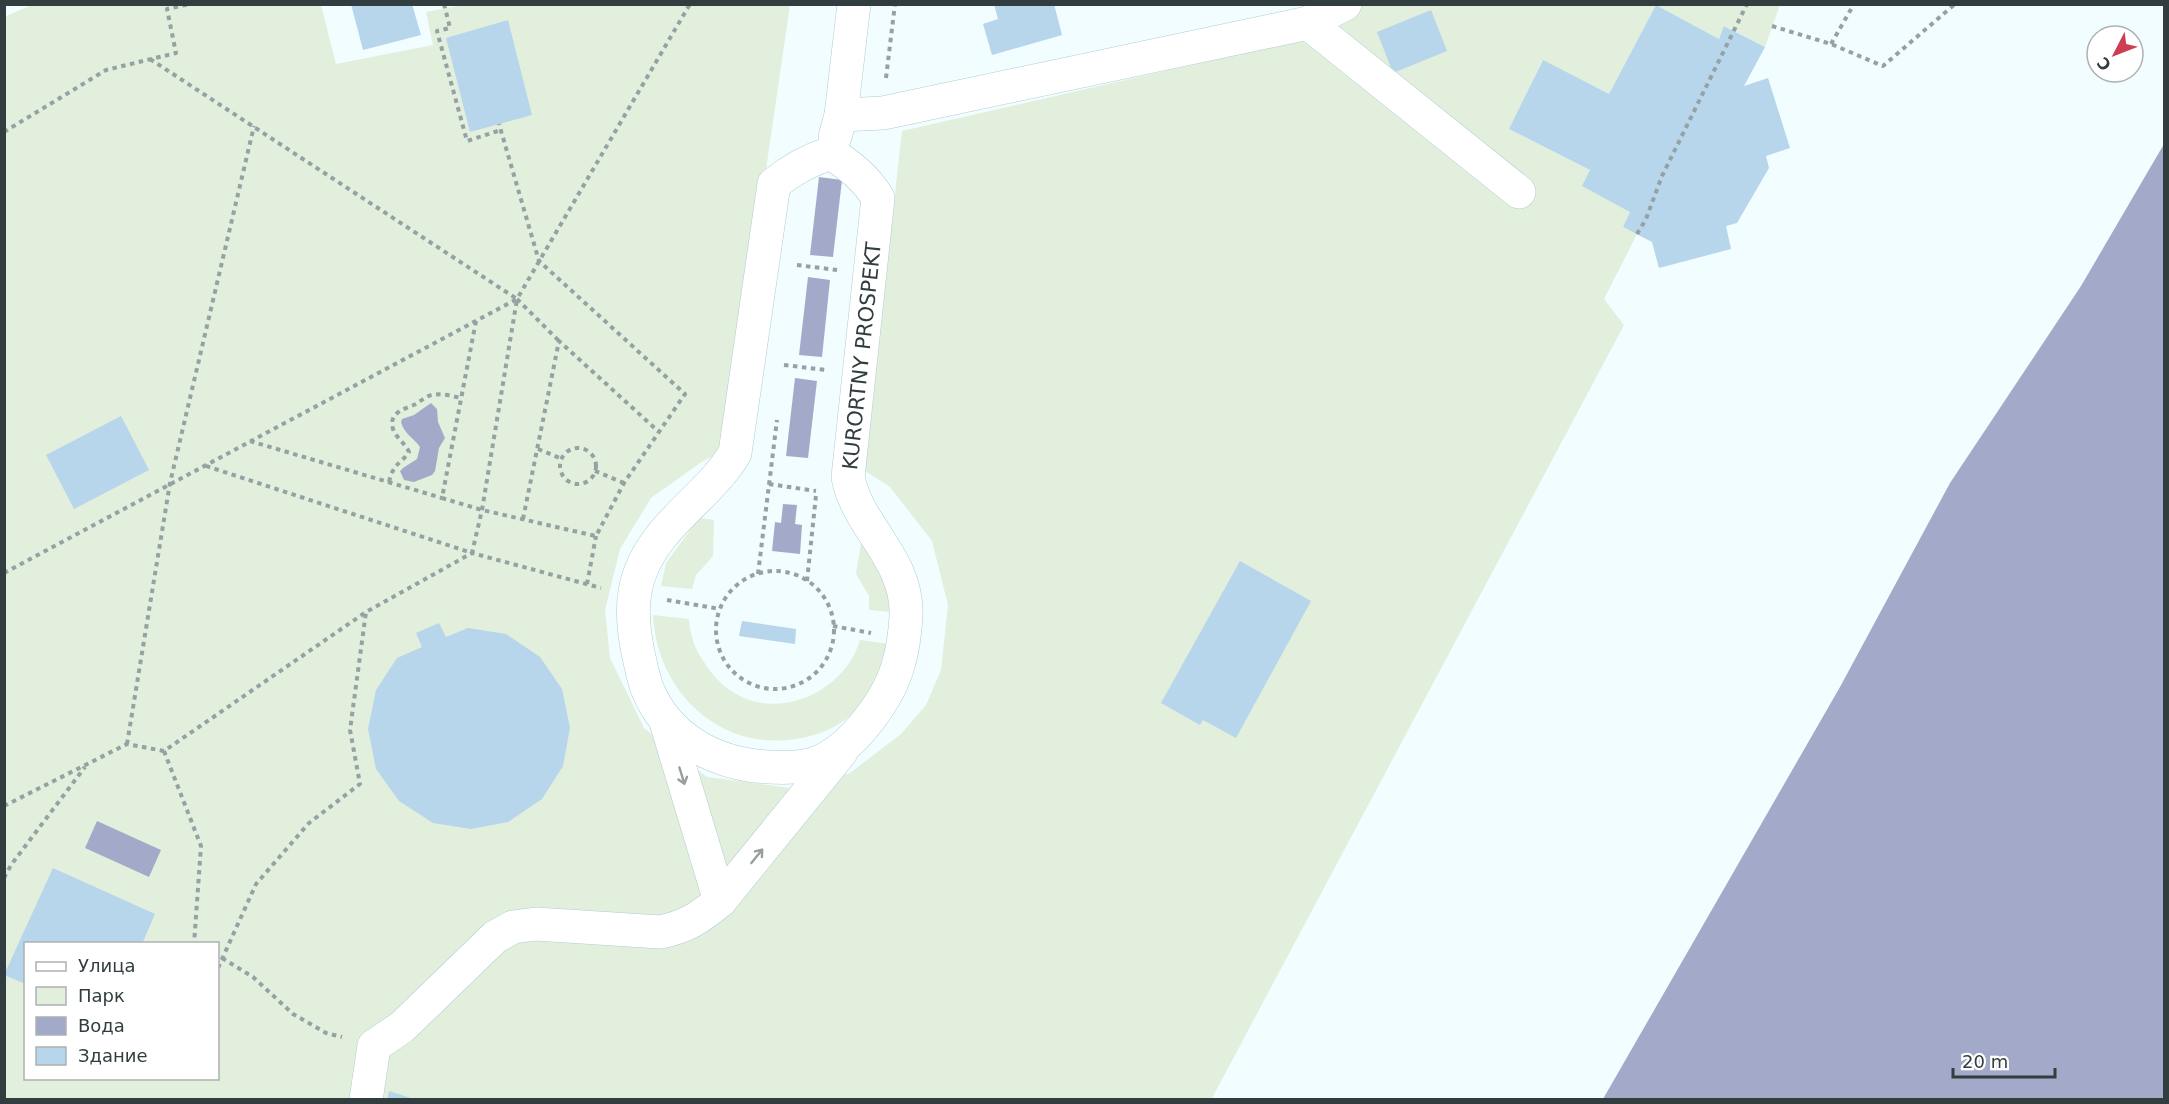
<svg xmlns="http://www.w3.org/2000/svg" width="2169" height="1104" font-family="'DejaVu Sans',sans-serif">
  <rect width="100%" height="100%" fill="#f1fdff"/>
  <g fill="#e2efdd" fill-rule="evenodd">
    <path d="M 34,4 L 321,5 L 336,64 L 433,45 L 426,12 L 463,5 L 790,5 L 725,450 L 703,461 L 651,498 L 620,549 L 605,610 L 610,658 L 644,728 L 707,777 L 797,789 L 850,773 L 901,734 L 926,705 L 941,670 L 948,605 L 932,541 L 890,487 L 864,470 L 902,131 L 1313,37 L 1361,5 L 1780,5 L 1765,47 L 1725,26 L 1719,39 L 1656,5 L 1609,94 L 1542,61 L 1510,129 L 1590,170 L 1630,212 L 1623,227 L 1637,234 L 1604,299 L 1624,325 L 1211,1100 L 5,1099 L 4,17 ZM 26,944 L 218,944 L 218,1078 L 26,1078 Z"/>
    <polygon points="699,518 714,520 713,556 696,575 692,589 661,586 666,563"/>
    <polygon points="862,537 901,613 869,610 869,596 856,574"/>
    <path d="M 653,615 L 689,619 C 690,636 695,649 704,662 C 711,673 721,685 733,692 C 780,722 845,691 860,640 L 897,645 C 891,664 884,672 873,688 C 867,696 861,706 853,713 C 838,728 816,736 796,739 C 718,751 657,691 653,615 Z"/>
  </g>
  <g fill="#a3aac9">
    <polygon points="2164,144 2164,1099 1603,1099 1840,687 1950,483 2081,286"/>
    <polygon points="819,177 842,180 833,257 810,255"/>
    <polygon points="808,277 830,280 822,357 799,355"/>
    <polygon points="795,378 817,381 808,458 786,456"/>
    <path d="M 431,403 L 437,409 L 438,422 L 445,438 L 439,448 L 435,471 L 432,475 L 414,482 L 404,480 L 400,471 L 403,468 L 417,459 L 420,447 C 414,438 404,434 401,422 L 402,419 L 414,415 Z"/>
    <polygon points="783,504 797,505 795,524 802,525 800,554 772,551 775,522 781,523"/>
    <polygon points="97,821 161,850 149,877 85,848"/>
  </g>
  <g fill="#b7d5eb">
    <polygon points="351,4 412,4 421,35 363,50"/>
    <polygon points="994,4 1054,4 1062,35 992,55 983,24 998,19"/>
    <polygon points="1656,5 1719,39 1724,26 1765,47 1744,86 1768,78 1790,148 1766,156 1769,168 1737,223 1726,226 1731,249 1659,268 1652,242 1623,227 1630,212 1582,186 1590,170 1509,129 1543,60 1609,94"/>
    <polygon points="1431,10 1447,51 1393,73 1377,32"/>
    <polygon points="508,20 532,115 470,132 446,38"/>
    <polygon points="121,416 149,470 74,509 46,455"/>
    <polygon points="1240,561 1311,601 1236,738 1203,720 1200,725 1161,703"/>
    <polygon points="742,621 796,629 795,644 739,636"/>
    <polygon points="439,623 446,637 468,628 506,634 540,657 562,689 570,728 563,766 542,799 508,822 471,829 433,823 399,801 376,769 368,729 376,690 397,658 422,647 416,633"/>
    <polygon points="53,868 155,914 142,944 26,944 26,984 4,975"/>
    <polygon points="389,1091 414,1099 414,1100 387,1100"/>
  </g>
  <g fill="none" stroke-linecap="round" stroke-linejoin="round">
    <g stroke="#afcdd1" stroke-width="34">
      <g id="minor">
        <polyline points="1308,23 1519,192"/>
        <polyline points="841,115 883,113 1308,23 1345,4"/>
        <polyline points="835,137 841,115 854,4"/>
        <path d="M 831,153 C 850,166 866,178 878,198 L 848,477 C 857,527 909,559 906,617 C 905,632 903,648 899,662 C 890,698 853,748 819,762 C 804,768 785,768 769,767 C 717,765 667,739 647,688 C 643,677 641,665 638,653 C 633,627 630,599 640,573 C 658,523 709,497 735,453 L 774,184 C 792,169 809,160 831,153 Z"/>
        <polyline points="666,722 720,901"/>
        <path d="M 366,1100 L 374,1046 L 402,1027 L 495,937 L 513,927 L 536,924 L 660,932 C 686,927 699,918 720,901 L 841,752"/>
      </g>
    </g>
    <g stroke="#95a1a3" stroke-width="4" stroke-dasharray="4.5 4.5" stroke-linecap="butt">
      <polyline points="444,4 450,28 437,31 467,141 501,130"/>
      <polyline points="1772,26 1831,44 1883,66 1955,4"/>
      <polyline points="1831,44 1854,4"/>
      <polyline points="150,59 517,299 482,510 472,553 203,465"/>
      <polyline points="886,78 895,4"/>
      <polyline points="4,132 106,70 176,53 167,9 190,4"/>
      <polyline points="1637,234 1646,219 1662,176 1747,4"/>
      <polyline points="797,265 837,270"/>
      <polyline points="517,299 559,341"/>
      <polyline points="476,321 442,498 482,510 596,536 624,483 685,394 539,261 499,124"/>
      <polyline points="784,365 826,370"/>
      <polyline points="250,441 442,498"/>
      <circle cx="578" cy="466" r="18"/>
      <polyline points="538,449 562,459"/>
      <polyline points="595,471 624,483"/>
      <path d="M 389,482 C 394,462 399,466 409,452 C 405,443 396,438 393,429 C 388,412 405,409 416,404 C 421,401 426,396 432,395 C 441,393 452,396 461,398"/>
      <polyline points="769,484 816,491"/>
      <polyline points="523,519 559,341 659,432"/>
      <circle cx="775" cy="630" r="59"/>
      <polyline points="4,573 517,299 690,4"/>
      <polyline points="758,574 777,420"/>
      <polyline points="807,581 816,495"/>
      <polyline points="587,584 596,536"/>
      <polyline points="667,600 720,609"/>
      <polyline points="833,626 871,633"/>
      <polyline points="127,744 170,483 254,126"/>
      <polyline points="164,751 201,846 194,944"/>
      <polyline points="4,806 127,744 164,751 366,612 472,553 601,588"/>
      <polyline points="4,878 11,865 85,767"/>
      <polyline points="222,958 253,977 293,1014 326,1033 342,1037"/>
      <polyline points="218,968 256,884 309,823 360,784 350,730 366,612"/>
    </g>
    <use href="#minor" stroke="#fff" stroke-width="33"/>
  </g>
  <defs><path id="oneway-shaft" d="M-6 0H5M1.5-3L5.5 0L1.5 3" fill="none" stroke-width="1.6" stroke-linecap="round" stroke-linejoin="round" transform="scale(1.5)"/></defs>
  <g stroke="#989e9f">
    <use href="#oneway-shaft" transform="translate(682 776) rotate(73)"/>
    <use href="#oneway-shaft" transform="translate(757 856) rotate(-51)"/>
  </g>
  <g text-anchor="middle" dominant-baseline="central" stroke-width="6" stroke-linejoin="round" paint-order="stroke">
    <g font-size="21" fill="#313d3f" stroke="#fff">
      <text transform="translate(862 356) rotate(-84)">KURORTNY PROSPEKT</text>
    </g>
  </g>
  <rect width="2169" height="1104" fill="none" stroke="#313d3f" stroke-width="12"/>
  <rect x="24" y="942" width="195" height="138" fill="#ffffff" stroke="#adb1b2" stroke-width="1.5"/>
  <rect x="36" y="962" width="30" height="9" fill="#ffffff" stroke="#adb1b2" stroke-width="1.5"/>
  <text x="78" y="972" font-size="18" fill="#313d3f">Улица</text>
  <rect x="36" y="987" width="30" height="18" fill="#e2efdd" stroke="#adb1b2" stroke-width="1.5"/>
  <text x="78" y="1002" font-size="18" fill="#313d3f">Парк</text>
  <rect x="36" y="1017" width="30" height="18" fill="#a3aac9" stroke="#adb1b2" stroke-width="1.5"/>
  <text x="78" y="1032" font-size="18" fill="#313d3f">Вода</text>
  <rect x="36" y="1047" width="30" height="18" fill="#b7d5eb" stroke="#adb1b2" stroke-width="1.5"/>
  <text x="78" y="1062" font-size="18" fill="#313d3f">Здание</text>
  <g transform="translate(2115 54) rotate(228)"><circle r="28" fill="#ffffff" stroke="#adb1b2" stroke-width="1.5"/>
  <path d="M0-4.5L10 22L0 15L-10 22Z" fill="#ce3d52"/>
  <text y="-9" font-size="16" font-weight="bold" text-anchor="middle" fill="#313d3f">С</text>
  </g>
  <path d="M1953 1068v9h102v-9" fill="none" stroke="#313d3f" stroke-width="3"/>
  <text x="1962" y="1068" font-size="18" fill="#313d3f" stroke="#ffffff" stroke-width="4.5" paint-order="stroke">20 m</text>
</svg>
